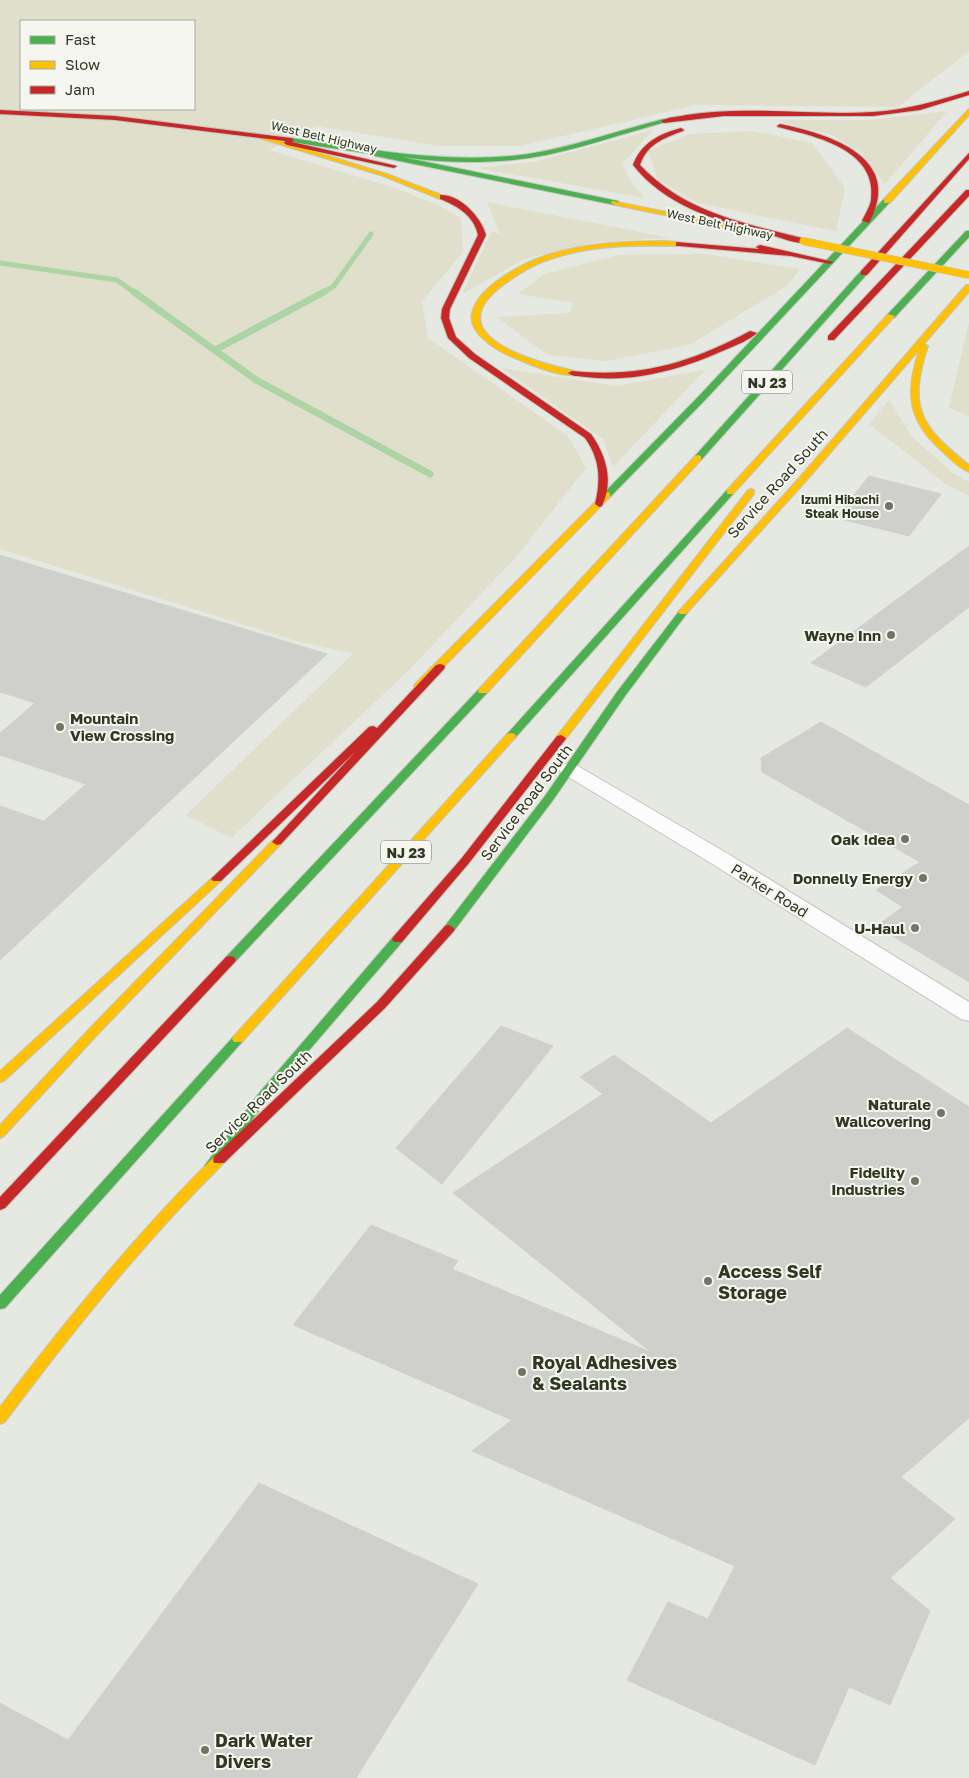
<svg xmlns="http://www.w3.org/2000/svg" width="969" height="1778" font-family="'Golos Text',sans-serif">
  <rect width="100%" height="100%" fill="#e6e8e2"/>
  <g fill="#dfdfcc" fill-rule="evenodd">
    <path d="M 0,0 L 969,0 L 969,51 L 898,107 L 696,105 L 520,146 L 439,146 L 316,126 L 269,150 L 395,188 L 438,205 L 461,218 L 463,252 L 422,301 L 428,338 L 568,436 L 586,468 L 516,557 L 409,670 L 231,838 L 186,815 L 354,653 L 300,642 L 0,549 ZM 21,21 L 194,21 L 194,109 L 21,109 Z"/>
    <polygon points="947,111 885,184 861,152 832,135 774,120 870,120"/>
    <polygon points="653,130 622,164 631,182 645,198 477,168 534,162"/>
    <polygon points="753,131 812,143 845,188 836,231 698,203 658,180 648,151 690,134"/>
    <polygon points="487,202 670,238 597,242 524,259 462,294 492,231 500,234"/>
    <polygon points="705,254 800,269 787,286 689,345 606,361 548,355 497,317 570,313 573,303 518,294 544,274 619,255"/>
    <polygon points="969,322 969,416 949,408"/>
    <polygon points="501,368 617,386 705,370 613,467 603,439"/>
    <polygon points="889,400 912,437 954,474 969,482 969,496 946,484 869,424"/>
  </g>
  <g fill="none" stroke-linecap="round" stroke-linejoin="round">
    <g stroke="#add4a5" stroke-width="5">
      <polyline points="0,263 117,280 135,293"/>
      <polyline points="321,293 333,287 371,234"/>
    </g>
    <g stroke="#add4a5" stroke-width="7">
      <polyline points="134,292 256,380 430,474"/>
      <polyline points="215,350 324,292"/>
    </g>
  </g>
  <g fill="#cfd0cb" stroke="#cfd1cb">
    <polygon points="869,476 941,494 909,536 836,518"/>
    <polygon points="969,546 969,607 866,687 811,663"/>
    <polygon points="0,555 327,654 0,960 0,806 44,821 86,784 0,755 0,733 35,703 0,692"/>
    <polygon points="821,722 969,805 969,982 876,926 903,907 876,890 920,862 762,772 761,758"/>
    <polygon points="501,1026 553,1046 442,1184 396,1148"/>
    <polygon points="847,1028 969,1107 969,1418 901,1477 955,1519 890,1578 930,1611 890,1705 849,1687 815,1765 627,1680 668,1602 708,1619 735,1566 472,1451 512,1420 293,1325 371,1225 458,1261 452,1269 651,1352 453,1193 603,1094 580,1077 614,1055 711,1123"/>
    <polygon points="259,1483 478,1584 356,1778 0,1778 0,1703 68,1740"/>
  </g>
  <g fill="none" stroke-linecap="round" stroke-linejoin="round">
    <g stroke="#c3c4bf" stroke-width="2">
      <polygon id="street" points="569,763 576,765 730,855 969,1002 969,1021 961,1019 714,865 562,773 558,769 562,765"/>
    </g>
    <g stroke="#c3c5be" stroke-width="2">
      <g id="fast">
        <path d="M 664,119 L 667,121 L 666,122 C 620,134 575,151 529,158 C 487,164 444,163 402,157 L 618,201 L 619,203 L 615,205 L 375,156 L 372,154 L 291,142 L 288,140 L 291,138 C 369,149 449,165 528,154 C 574,147 619,130 664,119 Z"/>
        <polygon points="884,199 891,201 705,400 610,497 604,497 604,493 699,396"/>
        <polygon points="966,231 969,231 969,237 894,318 888,318 888,314"/>
        <polygon points="861,271 868,273 701,460 695,460 695,456"/>
        <polygon points="730,489 733,490 733,494 515,738 507,738 506,736 507,734 727,490"/>
        <polygon points="683,609 688,612 625,696 553,800 453,932 445,932 443,929 445,926 545,796 617,692 680,610"/>
        <polygon points="483,688 488,691 487,693 234,963 226,963 224,960 226,957 479,689"/>
        <polygon points="398,935 404,939 402,942 268,1098 215,1171 205,1171 204,1168 205,1165 260,1092 394,936"/>
        <polygon points="238,1035 242,1036 244,1039 242,1042 5,1308 0,1309 0,1295 234,1036"/>
      </g>
    </g>
    <g stroke="#c3c5be" stroke-width="2">
      <g id="slow">
        <polygon points="969,109 969,115 890,203 884,203 884,199"/>
        <polygon points="261,135 387,174 447,197 440,199 383,176 259,138 258,137"/>
        <polygon points="612,201 757,230 761,232 757,234 615,205 611,203"/>
        <path d="M 664,241 L 679,242 L 683,244 L 679,246 C 637,245 594,245 554,258 C 533,264 514,276 497,290 C 441,338 540,363 575,371 L 575,375 C 560,377 531,365 517,359 C 501,353 467,335 472,313 C 478,286 523,263 547,255 C 585,243 625,241 664,241 Z"/>
        <path d="M 966,285 L 969,285 L 969,292 L 924,344 L 928,346 C 908,407 920,426 969,465 L 969,472 C 959,468 949,458 942,451 C 907,420 905,393 919,350 L 806,481 L 686,614 L 680,614 L 678,612 L 680,610 L 800,477 Z"/>
        <polygon points="888,314 895,316 733,494 727,494 727,490"/>
        <polygon points="698,455 701,456 701,460 487,693 479,693 478,691 479,689 695,456"/>
        <polygon points="751,489 754,490 754,494 565,740 557,740 556,738 557,736 748,490"/>
        <polygon points="607,492 610,493 610,497 423,688 415,688 414,686 415,684 604,493"/>
        <polygon points="511,733 515,734 516,736 515,738 242,1042 234,1042 232,1039 234,1036 507,734"/>
        <polygon points="277,839 282,842 281,844 99,1033 4,1136 0,1138 0,1125 91,1027 273,840"/>
        <polygon points="217,875 221,877 223,879 221,881 4,1081 0,1082 0,1071 213,877"/>
        <path d="M 219,1155 L 224,1157 L 225,1160 L 224,1163 C 143,1243 73,1331 5,1422 L 0,1424 L 0,1407 C 67,1319 136,1234 214,1157 Z"/>
      </g>
    </g>
    <g stroke="#c3c5be" stroke-width="2">
      <g id="jam">
        <path d="M 969,91 L 969,95 L 920,110 L 873,116 L 724,116 L 664,123 L 661,121 C 667,117 678,117 686,115 C 748,105 811,116 873,112 C 908,110 936,101 969,91 Z"/>
        <polygon points="0,110 115,116 291,138 294,140 292,142 397,166 394,168 287,145 284,143 285,141 115,120 0,114"/>
        <path d="M 780,124 C 829,134 905,157 869,223 L 862,221 C 865,214 870,207 871,200 C 878,149 814,136 778,127 L 777,126 Z"/>
        <path d="M 681,128 L 684,130 L 683,131 C 664,138 647,144 640,165 C 685,213 744,223 806,239 L 806,243 C 794,244 779,237 768,234 C 718,221 666,207 633,165 C 641,143 659,134 681,128 Z"/>
        <polygon points="969,153 969,159 867,275 861,275 861,271"/>
        <polygon points="966,190 969,190 969,196 834,340 828,340 828,336"/>
        <path d="M 440,195 C 460,194 481,217 486,235 L 450,309 L 449,318 L 456,337 L 475,354 L 591,434 C 606,455 614,481 602,506 L 599,507 L 595,504 C 601,479 600,459 585,438 L 469,358 L 448,338 L 441,318 L 442,309 L 478,235 C 474,216 458,206 440,199 Z"/>
        <polygon points="676,242 759,249 756,247 760,245 834,262 830,264 791,256 679,246 676,246"/>
        <path d="M 750,331 L 757,333 C 749,340 737,345 727,349 C 683,369 635,383 586,377 C 580,376 573,377 568,373 L 572,371 C 639,378 691,363 750,331 Z"/>
        <polygon points="440,664 444,665 445,667 444,669 281,844 277,845 272,842 355,752 221,881 213,881 211,879 213,877 369,727 373,726 377,728 436,665"/>
        <polygon points="561,735 566,738 565,740 469,863 402,942 394,942 392,939 394,936 461,859 557,736"/>
        <polygon points="449,925 455,929 453,932 385,1008 224,1163 214,1163 213,1160 214,1157 377,1002 445,926"/>
        <polygon points="230,956 234,957 236,960 234,963 5,1208 0,1210 0,1197 226,957"/>
      </g>
    </g>
    <use href="#street" fill="#fbfcfb" fill-rule="evenodd"/>
    <use href="#fast" fill="#4caf50" fill-rule="evenodd"/>
    <use href="#slow" fill="#ffc107" fill-rule="evenodd"/>
    <use href="#jam" fill="#c62828" fill-rule="evenodd"/>
    <g stroke="#c3c5be" stroke-width="8" stroke-linecap="butt">
      <polyline id="slow-bridge" points="803,241 969,275"/>
    </g>
    <use href="#slow-bridge" stroke="#ffc107" stroke-width="7"/>
  </g>
  <g fill="#6f7665" stroke="#f5f6f0" stroke-width="2">
    <circle cx="889" cy="506" r="5"/>
    <circle cx="891" cy="635" r="5"/>
    <circle cx="60" cy="727" r="5"/>
    <circle cx="905" cy="839" r="5"/>
    <circle cx="923" cy="878" r="5"/>
    <circle cx="915" cy="928" r="5"/>
    <circle cx="941" cy="1113" r="5"/>
    <circle cx="915" cy="1181" r="5"/>
    <circle cx="708" cy="1281" r="5"/>
    <circle cx="522" cy="1372" r="5"/>
    <circle cx="205" cy="1750" r="5"/>
  </g>
  <g text-anchor="middle" dominant-baseline="central" stroke-width="4" stroke-linejoin="round" paint-order="stroke">
    <g font-size="12" fill="#2f3822" stroke="#f5f6f0">
      <text transform="translate(324 137) rotate(13)">West Belt Highway</text>
      <text transform="translate(720 224) rotate(12)">West Belt Highway</text>
    </g>
    <g font-size="12" font-weight="bold" fill="#2f3822" stroke="#f5f6f0" text-anchor="end">
      <text x="879" y="499">Izumi Hibachi<tspan x="879" dy="14">Steak House</tspan></text>
    </g>
    <g fill="#f5f6f0" stroke="#6a7160" stroke-width="1">
      <rect x="742" y="370.5" width="50" height="23" rx="4"/>
      <rect x="381" y="840.5" width="50" height="23" rx="4"/>
    </g>
    <g font-size="14" font-weight="bold" fill="#2f3822">
      <text x="767" y="382">NJ 23</text>
      <text x="406" y="852">NJ 23</text>
    </g>
    <g font-size="15" fill="#2f3822" stroke="#f5f6f0">
      <text transform="translate(777 483) rotate(-48)">Service Road South</text>
      <text transform="translate(526 802) rotate(-53)">Service Road South</text>
      <text transform="translate(770 890) rotate(32)">Parker Road</text>
      <text transform="translate(258 1101) rotate(-44)">Service Road South</text>
    </g>
    <g font-size="15" font-weight="bold" fill="#2f3822" stroke="#f5f6f0" text-anchor="end">
      <text x="881" y="635">Wayne Inn</text>
      <text x="70" y="718" text-anchor="start">Mountain<tspan x="70" dy="17">View Crossing</tspan></text>
      <text x="895" y="839">Oak !dea</text>
      <text x="913" y="878">Donnelly Energy</text>
      <text x="905" y="928">U-Haul</text>
      <text x="931" y="1104">Naturale<tspan x="931" dy="17">Wallcovering</tspan></text>
      <text x="905" y="1172">Fidelity<tspan x="905" dy="17">Industries</tspan></text>
    </g>
    <g font-size="18" font-weight="bold" fill="#2f3822" stroke="#f5f6f0" text-anchor="start">
      <text x="718" y="1271">Access Self<tspan x="718" dy="21">Storage</tspan></text>
      <text x="532" y="1362">Royal Adhesives<tspan x="532" dy="21">&amp; Sealants</tspan></text>
      <text x="215" y="1740">Dark Water<tspan x="215" dy="21">Divers</tspan></text>
    </g>
  </g>
  <rect x="20" y="20" width="175" height="90" fill="#f5f6f0" stroke="#a6aa9e"/>
  <rect x="30" y="36" width="25" height="8" fill="#4caf50" stroke="#a6aa9e"/>
  <text x="65" y="45" font-size="15" fill="#2f3822">Fast</text>
  <rect x="30" y="61" width="25" height="8" fill="#ffc107" stroke="#a6aa9e"/>
  <text x="65" y="70" font-size="15" fill="#2f3822">Slow</text>
  <rect x="30" y="86" width="25" height="8" fill="#c62828" stroke="#a6aa9e"/>
  <text x="65" y="95" font-size="15" fill="#2f3822">Jam</text>
</svg>
